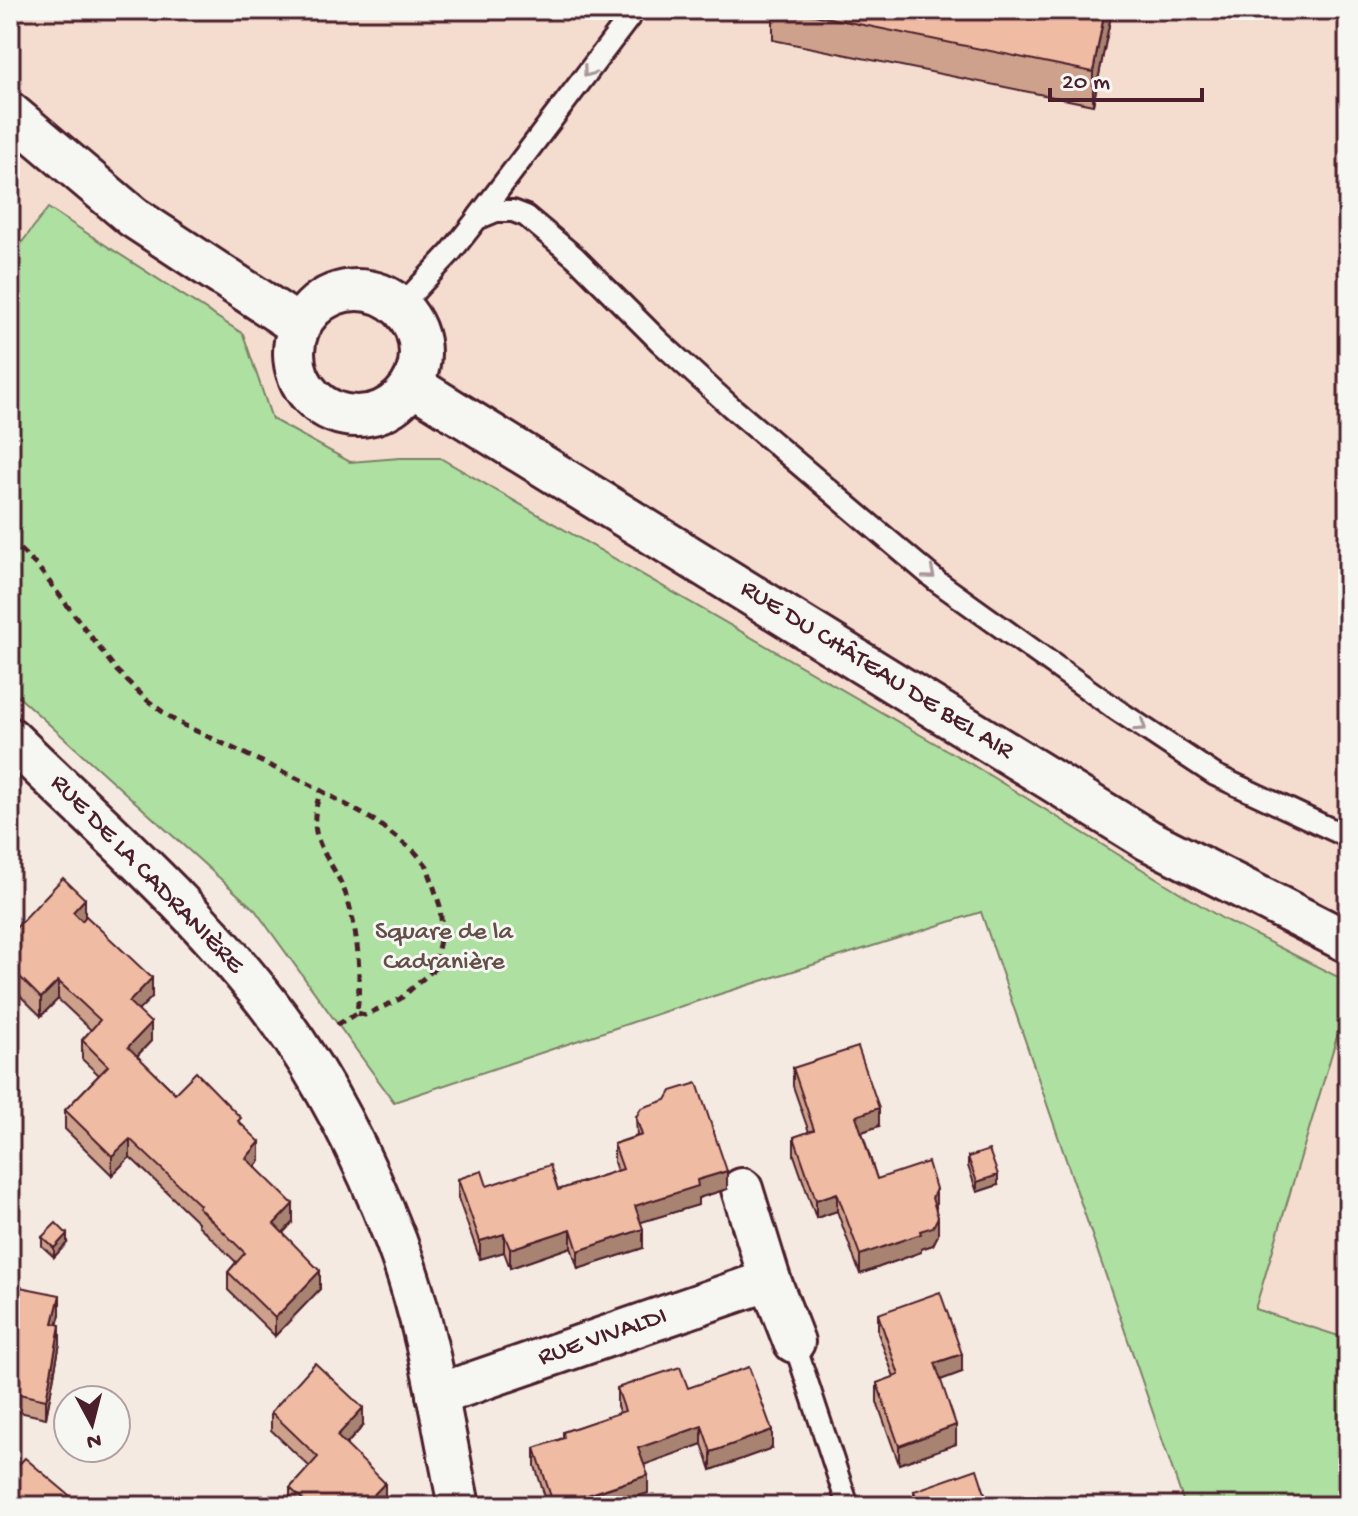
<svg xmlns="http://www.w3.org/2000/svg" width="1358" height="1516" font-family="'Gochi Hand',sans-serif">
  <rect width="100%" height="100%" fill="#f5eae2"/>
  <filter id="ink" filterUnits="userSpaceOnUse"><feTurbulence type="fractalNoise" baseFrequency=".0125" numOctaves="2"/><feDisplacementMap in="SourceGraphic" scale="16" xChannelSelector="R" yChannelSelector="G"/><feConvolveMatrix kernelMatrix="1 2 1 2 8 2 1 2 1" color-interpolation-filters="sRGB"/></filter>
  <g filter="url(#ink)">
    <g fill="#f4dccf">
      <polygon points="10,10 1348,10 1348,982 1223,919 971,764 440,458 400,458 350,462 272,419 243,334 48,209 10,258"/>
      <polygon points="1348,1000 1348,1339 1255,1309"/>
    </g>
    <polygon fill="#aee0a1" stroke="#7c8066" stroke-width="2" points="48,208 243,334 272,419 350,462 400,458 440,458 971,764 1223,919 1348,982 1348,1000 1255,1309 1348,1339 1348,1506 1185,1506 981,912 666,1011 394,1102 255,910 10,689 10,258"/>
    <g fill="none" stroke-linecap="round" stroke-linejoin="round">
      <g stroke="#4a1f2b" stroke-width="26">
        <g id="lane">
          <polyline points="478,217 635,10"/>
          <polyline points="400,307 451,252 477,219 496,211 513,211 526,216 575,257 660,342 730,406 938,582 1114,708 1215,775 1348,837"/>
          <polyline points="794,1342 848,1506"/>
        </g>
      </g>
      <g stroke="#4a1f2b" stroke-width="46">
        <g id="street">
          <polyline points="10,113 133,217 299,326"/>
          <circle cx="357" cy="353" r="63"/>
          <polyline points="412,385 1148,840 1348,942"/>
          <path d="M 10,738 C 102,828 201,913 278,1017 C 328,1085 366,1163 396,1241 C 428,1326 441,1418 459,1506"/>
          <polyline points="742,1189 770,1280 794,1342"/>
          <polyline points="437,1395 770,1280"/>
        </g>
      </g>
      <g stroke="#4a1f2b" stroke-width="5" stroke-dasharray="8 6" stroke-linecap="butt">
        <path d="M 10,540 L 38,567 L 117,671 L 147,700 L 175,721 L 311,785 L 375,821 L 416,853 L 427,866 L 440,906 L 442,930 L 434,969 L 400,999 L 365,1015 L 357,1013 C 361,976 359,938 348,901 C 335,857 301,843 321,791"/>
        <polyline points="337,1025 357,1013"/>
      </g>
      <use href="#lane" stroke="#f6f6f2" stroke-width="20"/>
      <use href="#street" stroke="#f6f6f2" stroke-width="40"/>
    </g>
    <g fill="#cea18c" stroke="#4a1f2b" stroke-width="2">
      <polygon points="773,10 1112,10 1093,105 773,40"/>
      <polygon points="85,918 152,997 138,1010 151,1041 137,1056 175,1093 241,1124 260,1161 255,1166 293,1222 283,1233 320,1289 275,1336 228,1290 228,1272 236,1262 198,1225 198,1222 130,1157 112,1175 65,1129 65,1110 99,1075 82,1059 82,1040 91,1030 58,999 41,1016 10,986 10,934"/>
      <polygon points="793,1068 879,1126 862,1132 877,1179 936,1208 935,1210 938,1235 933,1245 921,1249 921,1252 860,1274 837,1211 816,1218 794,1155 794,1137 809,1132 793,1086"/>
      <polygon points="636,1117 727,1189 698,1198 698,1205 641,1222 643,1248 578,1269 571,1247 510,1268 504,1252 480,1259 458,1198 458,1179 487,1186 558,1190 617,1171 614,1162 614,1144 637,1136"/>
      <polygon points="968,1157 998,1185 977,1192 968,1166"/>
      <polygon points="42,1237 67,1243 54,1257 42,1246"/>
      <polygon points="10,1285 60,1314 57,1324 60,1343 46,1418 10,1410"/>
      <polygon points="878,1314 962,1372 940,1380 956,1444 899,1464 877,1402 877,1383 894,1377 878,1333"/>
      <polygon points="617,1388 688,1388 772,1448 711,1470 702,1444 644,1464 648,1493 610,1506 548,1506 535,1466 535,1448 563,1438 563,1432 620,1413 617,1406"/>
      <polygon points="271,1412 363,1426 346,1445 385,1501 380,1506 290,1506 290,1488 310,1467 271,1430"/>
      <polygon points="914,1491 989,1506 914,1506"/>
    </g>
    <g fill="#a88372" stroke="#4a1f2b" stroke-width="2">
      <polygon points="1105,10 1112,10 1093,105 1093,72"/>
      <polygon points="12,886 12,904 10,906 10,888"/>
      <polygon points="85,899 85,918 73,930 73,912"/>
      <polygon points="152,978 152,997 129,1020 129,1002"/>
      <polygon points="58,981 58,999 41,1016 41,998"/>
      <polygon points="151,1023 151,1041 128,1065 128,1047"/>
      <polygon points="879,1108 879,1126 856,1134 856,1116"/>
      <polygon points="130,1139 130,1157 112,1175 112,1156"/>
      <polygon points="260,1142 260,1161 246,1176 246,1158"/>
      <polygon points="727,1171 727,1189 698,1198 698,1205 635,1224 635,1206 697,1180"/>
      <polygon points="998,1175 998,1185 977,1192 977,1182"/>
      <polygon points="936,1189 936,1208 932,1217 932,1198"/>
      <polygon points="837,1193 837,1211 816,1218 816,1200"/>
      <polygon points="293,1204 293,1222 274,1242 274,1224"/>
      <polygon points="938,1217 938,1235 933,1245 921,1249 921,1252 860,1274 860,1255 920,1231"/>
      <polygon points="571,1229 571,1247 510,1268 510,1249"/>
      <polygon points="643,1229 643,1248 578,1269 578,1251"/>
      <polygon points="67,1234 67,1243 54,1257 54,1248"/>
      <polygon points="504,1234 504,1252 480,1259 480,1241"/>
      <polygon points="320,1271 320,1289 275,1336 275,1318"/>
      <polygon points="60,1295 60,1314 53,1341 53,1323"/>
      <polygon points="60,1325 60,1343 46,1418 46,1400"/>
      <polygon points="962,1354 962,1372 935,1382 935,1363"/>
      <polygon points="363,1408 363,1426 337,1454 337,1436"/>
      <polygon points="956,1425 956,1444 899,1464 899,1446"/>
      <polygon points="702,1426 702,1444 638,1467 638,1448"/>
      <polygon points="772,1430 772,1448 711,1470 711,1452"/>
      <polygon points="648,1475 648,1493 610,1506 557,1506"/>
      <polygon points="385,1483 385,1501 380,1506 363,1506"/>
    </g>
    <g fill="#f0bba3" stroke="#4a1f2b" stroke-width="2">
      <polygon points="790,10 1105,10 1093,72"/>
      <polygon points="63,878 85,899 73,912 82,921 86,916 152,978 129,1002 151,1023 128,1047 175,1093 196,1072 241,1118 238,1121 260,1142 246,1158 293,1204 274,1224 320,1271 275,1318 228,1272 245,1253 198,1207 200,1205 130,1139 112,1156 65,1110 108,1066 82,1040 100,1020 58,981 41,998 10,967 10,934"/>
      <polygon points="858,1047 879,1108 856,1116 877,1179 928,1162 936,1189 932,1198 938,1217 933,1227 920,1231 921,1234 860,1255 837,1193 816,1200 794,1137 814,1130 793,1068"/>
      <polygon points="697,1083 727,1171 697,1180 698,1186 635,1206 643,1229 578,1251 571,1229 510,1249 504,1234 480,1241 458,1179 482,1171 487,1186 550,1165 558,1190 623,1169 614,1144 642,1135 636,1117 641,1108 666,1100 671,1091"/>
      <polygon points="989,1150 998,1175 977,1182 968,1157"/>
      <polygon points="56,1223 67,1234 54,1248 42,1237"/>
      <polygon points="10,1285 60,1295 53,1323 60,1325 46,1400 10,1392"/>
      <polygon points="940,1292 962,1354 935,1363 956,1425 899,1446 877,1383 899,1375 878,1314"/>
      <polygon points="315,1363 363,1408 337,1436 385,1483 363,1506 310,1506 290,1488 318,1457 271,1412"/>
      <polygon points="680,1367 688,1388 749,1367 772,1430 711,1452 702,1426 638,1448 648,1475 554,1506 535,1448 564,1438 563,1432 625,1411 617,1388"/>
      <polygon points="25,1458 82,1506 10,1506 10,1474"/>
      <polygon points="977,1469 989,1506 919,1506 914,1491"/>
    </g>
    <defs><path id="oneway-chevron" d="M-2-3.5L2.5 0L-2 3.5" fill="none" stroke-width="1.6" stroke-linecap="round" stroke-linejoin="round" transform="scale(2)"/></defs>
    <g stroke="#a99598">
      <use href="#oneway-chevron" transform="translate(588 72) rotate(127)"/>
      <use href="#oneway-chevron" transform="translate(930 574) rotate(40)"/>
      <use href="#oneway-chevron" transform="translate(1141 726) rotate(34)"/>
    </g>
  </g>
  <g text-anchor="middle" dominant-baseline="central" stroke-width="6" stroke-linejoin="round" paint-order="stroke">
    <g font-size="26" fill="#4a1f2b" stroke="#f6f6f2">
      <text transform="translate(876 671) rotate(32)">RUE DU CHÂTEAU DE BEL AIR</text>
      <text transform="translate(146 875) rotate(46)">RUE DE LA CADRANIÈRE</text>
      <text transform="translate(603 1338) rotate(-19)">RUE VIVALDI</text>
    </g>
    <g font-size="26" fill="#634f48" stroke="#f6f6f2">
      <text x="444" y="933">Square de la<tspan x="444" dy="30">Cadranière</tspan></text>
    </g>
  </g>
  <rect width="1358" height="1516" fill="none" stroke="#f6f6f2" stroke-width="40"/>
  <rect x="20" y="20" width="1318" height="1476" fill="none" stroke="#4a1f2b" stroke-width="3" filter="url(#ink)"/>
  <g transform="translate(92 1424) rotate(173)"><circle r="38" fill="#f6f6f2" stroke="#b1a0a2" stroke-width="2"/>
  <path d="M0-6L14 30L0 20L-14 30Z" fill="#4a1f2b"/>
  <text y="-12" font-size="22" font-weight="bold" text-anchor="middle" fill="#4a1f2b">N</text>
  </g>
  <path d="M1050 88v12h152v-12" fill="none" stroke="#4a1f2b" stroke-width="4"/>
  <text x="1062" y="88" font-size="24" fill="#4a1f2b" stroke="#f6f6f2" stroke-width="6" paint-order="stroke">20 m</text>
</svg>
